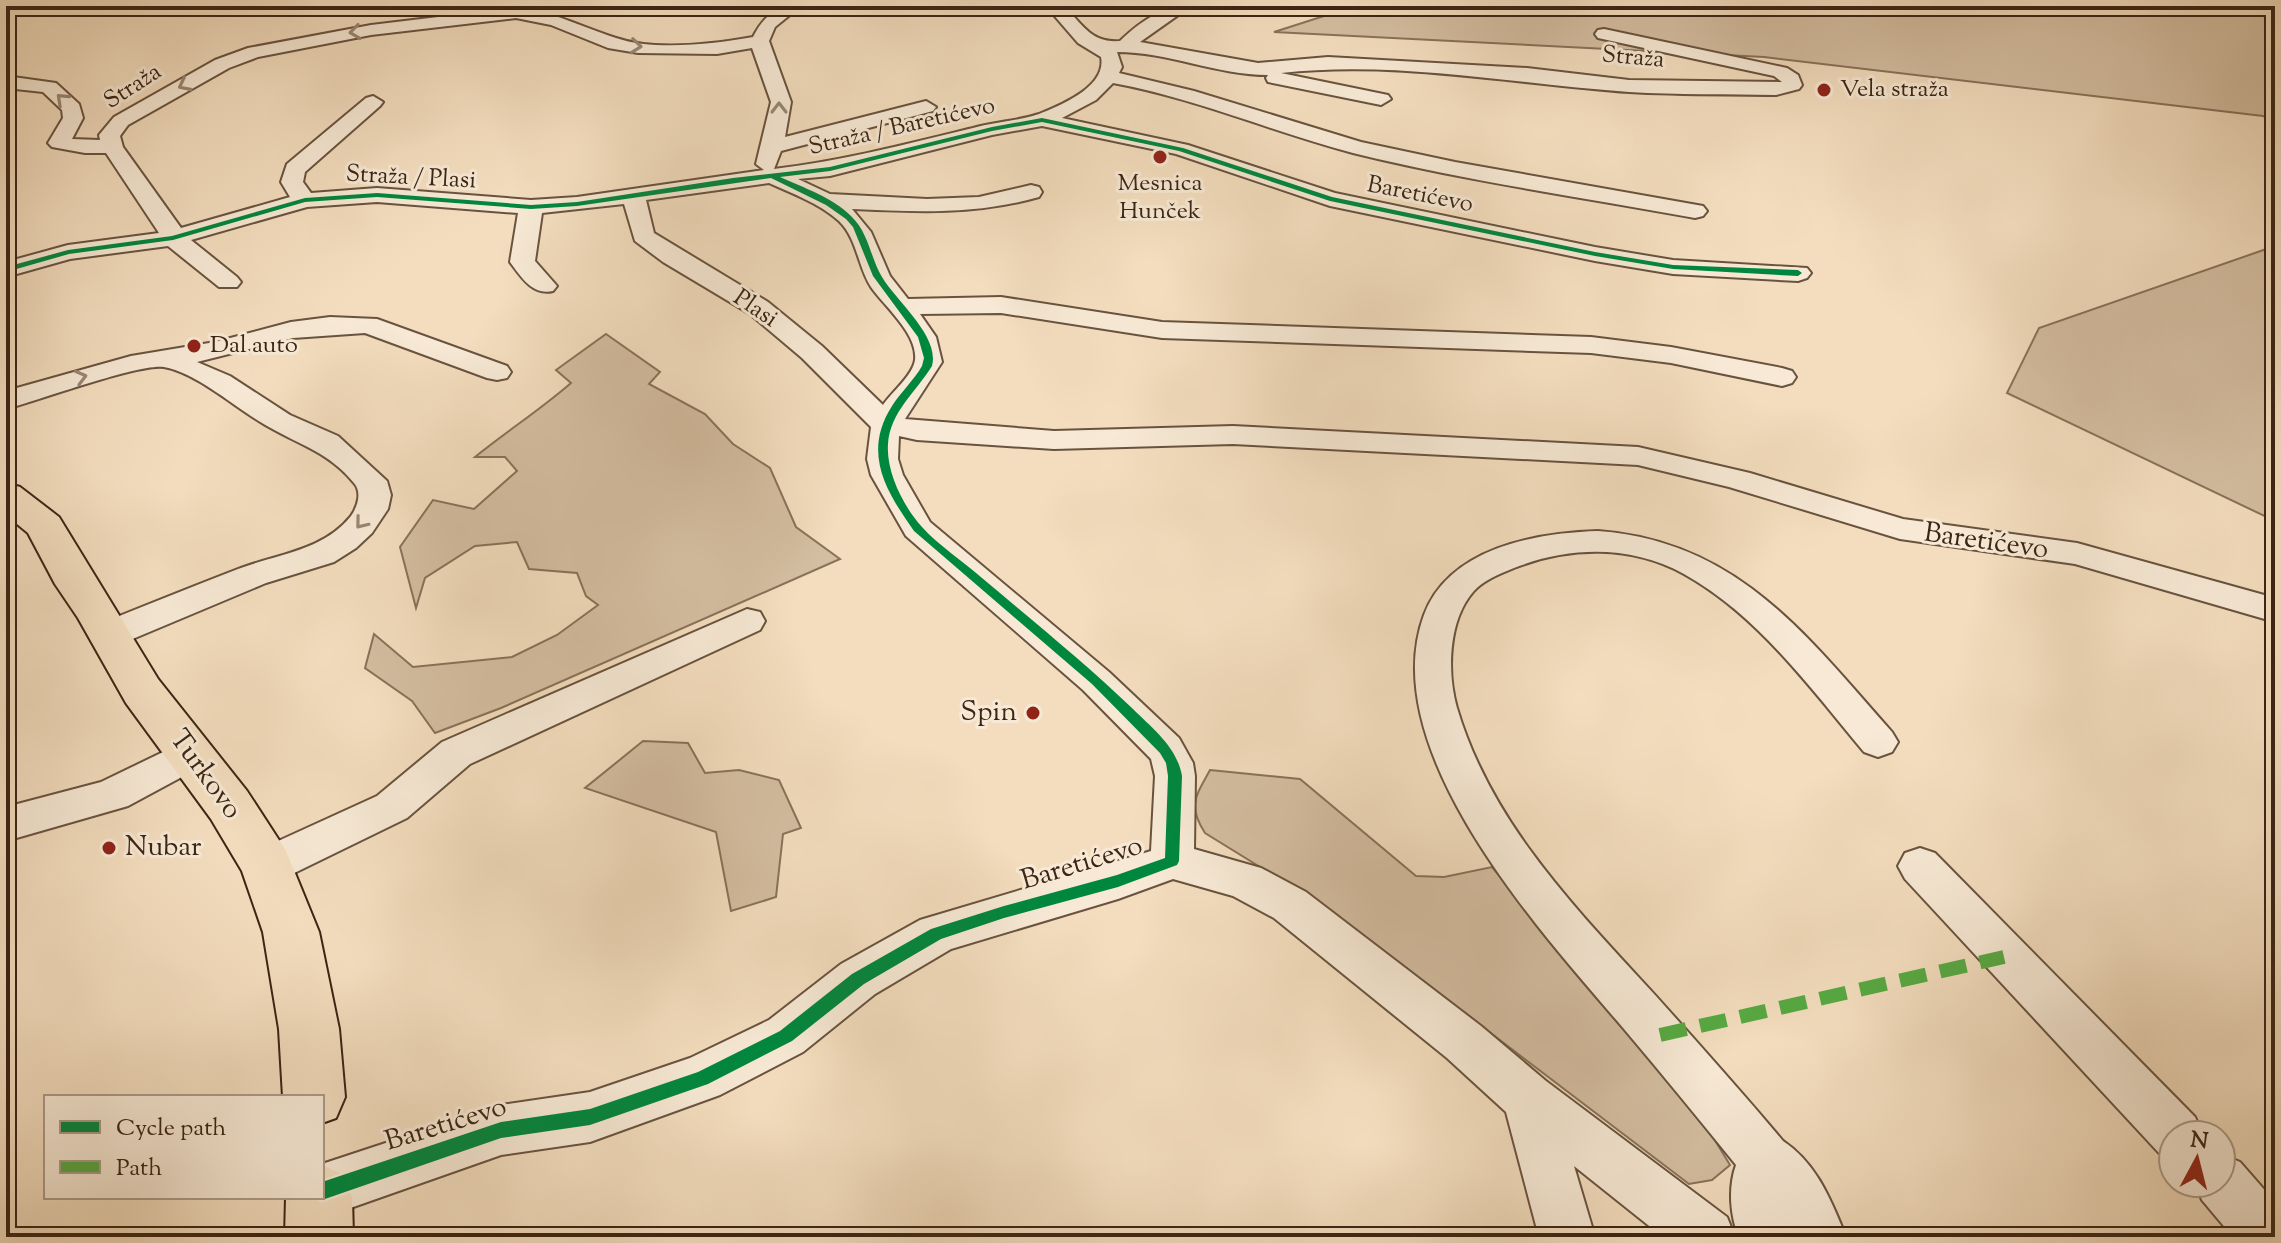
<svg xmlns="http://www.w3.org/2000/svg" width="2281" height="1243" font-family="'Sorts Mill Goudy',serif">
  <rect width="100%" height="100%" fill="#f3ddbe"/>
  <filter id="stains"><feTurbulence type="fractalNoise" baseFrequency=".0025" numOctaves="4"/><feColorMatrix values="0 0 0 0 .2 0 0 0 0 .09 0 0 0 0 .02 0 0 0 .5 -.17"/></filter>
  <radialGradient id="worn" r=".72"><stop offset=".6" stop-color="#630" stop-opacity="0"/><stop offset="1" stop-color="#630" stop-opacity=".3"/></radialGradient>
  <g fill="#d4bea1" stroke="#88725a" stroke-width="2">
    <polygon points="1347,6 2275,6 2275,123 2263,116 1764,57 1274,32 1346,9"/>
    <polygon points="2275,246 2275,521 2007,393 2039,328"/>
    <path d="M 606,334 L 660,372 L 649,384 L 705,414 L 733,444 L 770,468 L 796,527 L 840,559 L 501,708 L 435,733 L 412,701 L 365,668 L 374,634 L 413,667 L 512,657 L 557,635 L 598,605 L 586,596 L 577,573 L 529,569 L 517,542 L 475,546 L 425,578 L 416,608 L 400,547 L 433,500 L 474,509 L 517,471 L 505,457 L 475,457 C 507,431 540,410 571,383 L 556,370 Z"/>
    <polygon points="643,741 688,743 705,773 739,770 779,780 801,828 783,834 776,897 731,911 716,832 585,788"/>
    <path d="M 1210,770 L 1300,779 L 1416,876 L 1444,877 L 1492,867 L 1702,1119 L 1730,1165 L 1712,1180 L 1689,1184 L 1325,907 L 1205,833 C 1187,805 1196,796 1210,770 Z"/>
  </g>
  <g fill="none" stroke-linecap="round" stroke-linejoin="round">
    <g stroke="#69533e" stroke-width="4">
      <g id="minor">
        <path d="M 181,6 L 304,6 C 291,18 194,18 181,6 Z"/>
        <path d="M 503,6 C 541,6 578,26 616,38 C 654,51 714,44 753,37 C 764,15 777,6 801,6 L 775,27 L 769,41 L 791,102 L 785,137 L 926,101 L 936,107 L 933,111 L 781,151 L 774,169 C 842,161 906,144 973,128 C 994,122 1018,121 1039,114 C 1062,105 1107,86 1101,57 L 1078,43 L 1046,6 L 1064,6 C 1083,25 1091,43 1120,41 C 1141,21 1162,6 1191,6 L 1140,42 L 1258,63 L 1328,57 L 1527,68 L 1629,80 L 1782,82 L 1774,76 L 1598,38 L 1595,34 L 1598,30 L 1604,29 L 1787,68 L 1798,75 L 1802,85 L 1799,89 L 1776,95 C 1727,94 1678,95 1629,92 C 1514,84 1396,60 1281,73 L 1388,95 L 1391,99 L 1381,105 L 1268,82 L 1266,78 L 1268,75 C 1217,75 1168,52 1117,52 L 1122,67 L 1119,73 L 1194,91 L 1361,142 L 1455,162 L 1703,206 L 1707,211 L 1703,216 L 1695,218 C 1581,197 1466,181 1353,153 C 1273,132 1195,98 1113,83 L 1096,100 L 1062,118 L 1188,145 L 1335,193 L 1595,247 L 1673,260 L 1807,268 L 1811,273 L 1807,278 L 1798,281 L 1673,274 L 1595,261 L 1330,206 L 1176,154 L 1042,126 L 992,135 L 830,176 L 798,179 L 830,194 L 927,199 L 979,197 L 1031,185 L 1039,187 L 1042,192 L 1039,197 C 976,215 917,212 852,209 L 871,232 L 890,276 L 908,299 L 1001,297 L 1162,322 L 1591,337 L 1671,347 L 1782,368 L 1792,371 L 1796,377 L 1792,383 L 1782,386 L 1671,363 L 1591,353 L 1162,338 L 1001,313 L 920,314 L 936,337 L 942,362 L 905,419 L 1054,431 L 1233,426 L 1638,447 L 1750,473 L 1903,519 L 2077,543 L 2275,598 L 2275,622 L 2075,564 L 1900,539 L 1729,487 L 1638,465 L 1233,444 L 1054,449 L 917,440 L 899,436 L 898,459 L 903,475 L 930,522 L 1109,672 L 1179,738 L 1193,763 L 1195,776 L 1194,849 L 1261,868 L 1306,892 L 1481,1026 L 1546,1081 L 1727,1217 L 1735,1237 L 1663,1237 L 1574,1166 L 1595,1237 L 1539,1237 L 1506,1112 L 1447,1058 L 1274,918 L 1233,896 L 1173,879 L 1118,899 L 951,949 L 875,994 L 803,1052 L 720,1095 L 590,1142 L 501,1155 L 322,1218 L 303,1210 L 298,1197 L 322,1197 L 322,1164 L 501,1105 L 590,1092 L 690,1058 L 769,1020 L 841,964 L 920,920 L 1151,851 L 1155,776 L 1151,759 L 1083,690 L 906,536 L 871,475 L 867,459 L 871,427 L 802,358 L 750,314 L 663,262 L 635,241 L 624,204 L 542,213 L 535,261 L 557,286 L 553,291 C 533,296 521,277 510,262 L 518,213 L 377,202 L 307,207 L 191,240 L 237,277 L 241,282 L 237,287 L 219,287 L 168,246 L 70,259 L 6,277 L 6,262 L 68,245 L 159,233 L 106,153 L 85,153 L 52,147 L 48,143 L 63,118 L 62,110 L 43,92 L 6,88 L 6,76 L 56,83 L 79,104 L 83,118 L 72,139 L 100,140 L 99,135 L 114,117 L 215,60 L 248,48 L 371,25 L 505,9 ZM 516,18 L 551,25 L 608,48 L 638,53 L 717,54 L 752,48 L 771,102 L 756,164 L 764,170 L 577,197 L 531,200 L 377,188 L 311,193 L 303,182 L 305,172 L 380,106 L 383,102 L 373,96 L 366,98 L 287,164 L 281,182 L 290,197 L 181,228 L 123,147 L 120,136 L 128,125 L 229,68 L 258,57 L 371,35 ZM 769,183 C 793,194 819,203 839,221 C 857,238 858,267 871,287 C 885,307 918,334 915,360 C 913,375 891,393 883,405 L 822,346 L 768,302 L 654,233 L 646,200 Z"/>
        <path d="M 330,317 L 377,319 L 507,366 L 511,372 L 507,378 L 497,380 L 487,378 L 365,333 L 293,338 L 197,362 L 230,376 L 290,415 L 338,436 L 387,481 L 391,495 L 388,509 L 372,533 L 356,548 L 334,562 L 266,583 L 123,643 L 110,646 L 97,643 L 92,634 L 97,625 C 144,606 191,587 238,569 C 277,554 323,551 351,516 C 358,506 362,492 354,483 C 330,453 300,445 269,427 C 239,411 198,373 164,367 C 140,363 37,401 6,409 L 6,391 L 131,356 L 215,342 L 291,322 Z"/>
        <path d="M 1598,531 C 1737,541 1806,635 1892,732 L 1898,742 L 1892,752 L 1878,757 L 1864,752 C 1811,689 1758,615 1684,574 C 1631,545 1570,546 1514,568 C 1500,574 1483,580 1473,592 C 1448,621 1447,673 1457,708 C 1491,823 1576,909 1655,995 C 1698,1043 1741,1091 1783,1141 C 1814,1162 1828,1193 1842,1227 L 1838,1237 L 1791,1237 L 1788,1230 L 1785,1237 L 1739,1237 C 1730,1216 1728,1187 1736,1165 C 1699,1119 1662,1074 1624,1029 C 1543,934 1374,751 1424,615 C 1449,548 1535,533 1598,531 Z"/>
        <polygon points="747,609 760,612 765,621 760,630 470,764 407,818 282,879 267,884 252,879 245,866 252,853 377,796 442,742"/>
        <polygon points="190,739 204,743 210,754 204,765 128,806 6,841 6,807 101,782"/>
        <polygon points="1920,848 1935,853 2195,1117 2203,1135 2173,1135 2173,1159 2159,1153 1905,879 1898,866 1905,853"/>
        <polygon points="2221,1154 2240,1162 2275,1202 2275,1237 2233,1237 2202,1200 2195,1183 2221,1183"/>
      </g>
    </g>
    <g stroke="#3b2514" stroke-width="4">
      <g id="major">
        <polygon points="6,6 23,6 6,16"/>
        <polygon points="6,483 20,487 59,517 158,679 247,791 286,851 319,932 339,1029 345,1097 336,1118 322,1123 322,1097 283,1097 279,1029 263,932 242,871 211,819 126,703 78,618 55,584 28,533 6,515"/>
        <polygon points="322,1165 342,1174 352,1197 353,1237 285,1237 286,1197 322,1197"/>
      </g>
    </g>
    <use href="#minor" fill="#f7e9d5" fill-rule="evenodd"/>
    <use href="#major" fill="#f3ddbe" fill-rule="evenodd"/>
    <polyline stroke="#55aa42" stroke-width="14" stroke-dasharray="27 14" stroke-linecap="butt" points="1660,1035 2004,957"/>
    <g stroke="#f7e9d5" stroke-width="5">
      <path id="cycleway" d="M 1042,118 L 1183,148 L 1332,197 L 1595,252 L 1673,265 L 1798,270 L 1802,273 L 1798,276 L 1673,269 L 1595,256 L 1330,201 L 1179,151 L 1042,122 L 992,131 L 830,171 L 780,177 C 804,188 832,197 851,216 C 869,233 870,257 882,277 C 896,301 940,336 932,366 C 916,392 890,412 888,444 C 886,472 903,506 922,527 C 938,545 963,561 982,578 C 1033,621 1085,663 1133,709 C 1153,729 1177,747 1182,776 L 1179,861 L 1177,865 L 1118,887 L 1004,918 L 941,939 L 864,984 L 792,1041 L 708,1084 L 590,1125 L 501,1138 L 322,1200 L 316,1197 L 322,1197 L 322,1182 L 501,1122 L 590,1109 L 698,1072 L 780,1031 L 852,974 L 931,929 L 1004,906 L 1117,875 L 1165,858 L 1168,776 L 1166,763 L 1160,753 L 1092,684 L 914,531 C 886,491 862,453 892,406 C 901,392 914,380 922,366 L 924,358 L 918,337 L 873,276 L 853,227 L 846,219 L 826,205 L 771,178 L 577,206 L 531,209 L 377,197 L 305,202 L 173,240 L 69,254 L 6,272 L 6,267 L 68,250 L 172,236 L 305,198 L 377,193 L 531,205 L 577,202 L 733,178 L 830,167 L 992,127 Z"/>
    </g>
    <use href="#cycleway" fill="#00873e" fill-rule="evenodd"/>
  </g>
  <defs><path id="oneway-chevron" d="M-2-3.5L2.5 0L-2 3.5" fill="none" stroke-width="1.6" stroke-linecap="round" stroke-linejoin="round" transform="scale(2)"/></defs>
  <g stroke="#998774">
    <use href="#oneway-chevron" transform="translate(355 32) rotate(172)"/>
    <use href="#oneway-chevron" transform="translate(636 46) rotate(6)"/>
    <use href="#oneway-chevron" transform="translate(184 85) rotate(153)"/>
    <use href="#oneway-chevron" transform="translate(62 99) rotate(-137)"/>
    <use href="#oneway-chevron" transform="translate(779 108) rotate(-90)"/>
    <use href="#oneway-chevron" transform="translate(81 377) rotate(-15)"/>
    <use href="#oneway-chevron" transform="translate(361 523) rotate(129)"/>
  </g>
  <g fill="#8f2418" stroke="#f7e9d5" stroke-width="3">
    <circle cx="1824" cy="90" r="8"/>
    <circle cx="1160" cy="157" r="8"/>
    <circle cx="194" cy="346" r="8"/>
    <circle cx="1033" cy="713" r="8"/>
    <circle cx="109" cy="848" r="8"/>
  </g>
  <g text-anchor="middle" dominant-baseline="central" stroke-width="6" stroke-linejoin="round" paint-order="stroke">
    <g font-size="24" fill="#3b2514" stroke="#f7e9d5">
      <text transform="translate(1633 58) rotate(5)">Straža</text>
      <text transform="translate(133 87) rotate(-33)">Straža</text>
      <text transform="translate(902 127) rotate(-13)">Straža / Baretićevo</text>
      <text transform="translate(411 178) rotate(3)">Straža / Plasi</text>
      <text transform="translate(1420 195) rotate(11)">Baretićevo</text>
      <text transform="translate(755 309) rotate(34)">Plasi</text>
    </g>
    <g font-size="24" fill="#3b2514" stroke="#f7e9d5" text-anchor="start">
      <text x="1840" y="90">Vela straža</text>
      <text x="1160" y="184" text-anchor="middle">Mesnica<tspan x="1160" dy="28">Hunček</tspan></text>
      <text x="210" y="346">Dal auto</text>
    </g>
    <g font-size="28" fill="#3b2514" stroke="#f7e9d5">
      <text transform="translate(1986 542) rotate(8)">Baretićevo</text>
      <text transform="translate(205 775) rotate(54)">Turkovo</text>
      <text transform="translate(1082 864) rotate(-17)">Baretićevo</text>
      <text transform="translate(446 1125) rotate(-17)">Baretićevo</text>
    </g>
    <g font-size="28" fill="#3b2514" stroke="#f7e9d5" text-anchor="end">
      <text x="1017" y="713">Spin</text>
      <text x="125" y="848" text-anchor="start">Nubar</text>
    </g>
  </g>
  <rect width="2281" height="1243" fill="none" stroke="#f3ddbe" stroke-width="32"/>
  <rect x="8" y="8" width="2265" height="1227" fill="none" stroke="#3b2514" stroke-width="4"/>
  <rect x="16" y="16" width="2249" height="1211" fill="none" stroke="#3b2514" stroke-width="2"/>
  <rect x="44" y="1095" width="280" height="104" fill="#f7e9d5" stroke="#ac9b88" stroke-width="2"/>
  <rect x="60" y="1121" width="40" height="12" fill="#00873e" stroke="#ac9b88" stroke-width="2"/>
  <text x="116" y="1135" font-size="24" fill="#3b2514">Cycle path</text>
  <rect x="60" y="1161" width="40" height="12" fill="#55aa42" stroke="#ac9b88" stroke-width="2"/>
  <text x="116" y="1175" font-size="24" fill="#3b2514">Path</text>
  <g transform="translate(2197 1159) rotate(7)"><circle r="38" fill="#f7e9d5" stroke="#ac9b88" stroke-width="2"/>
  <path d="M0-6L14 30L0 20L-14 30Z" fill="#8f2418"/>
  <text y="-12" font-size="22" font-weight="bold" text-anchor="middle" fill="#3b2514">N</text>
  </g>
  <rect width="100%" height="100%" filter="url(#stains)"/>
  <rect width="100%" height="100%" fill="url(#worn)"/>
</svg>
